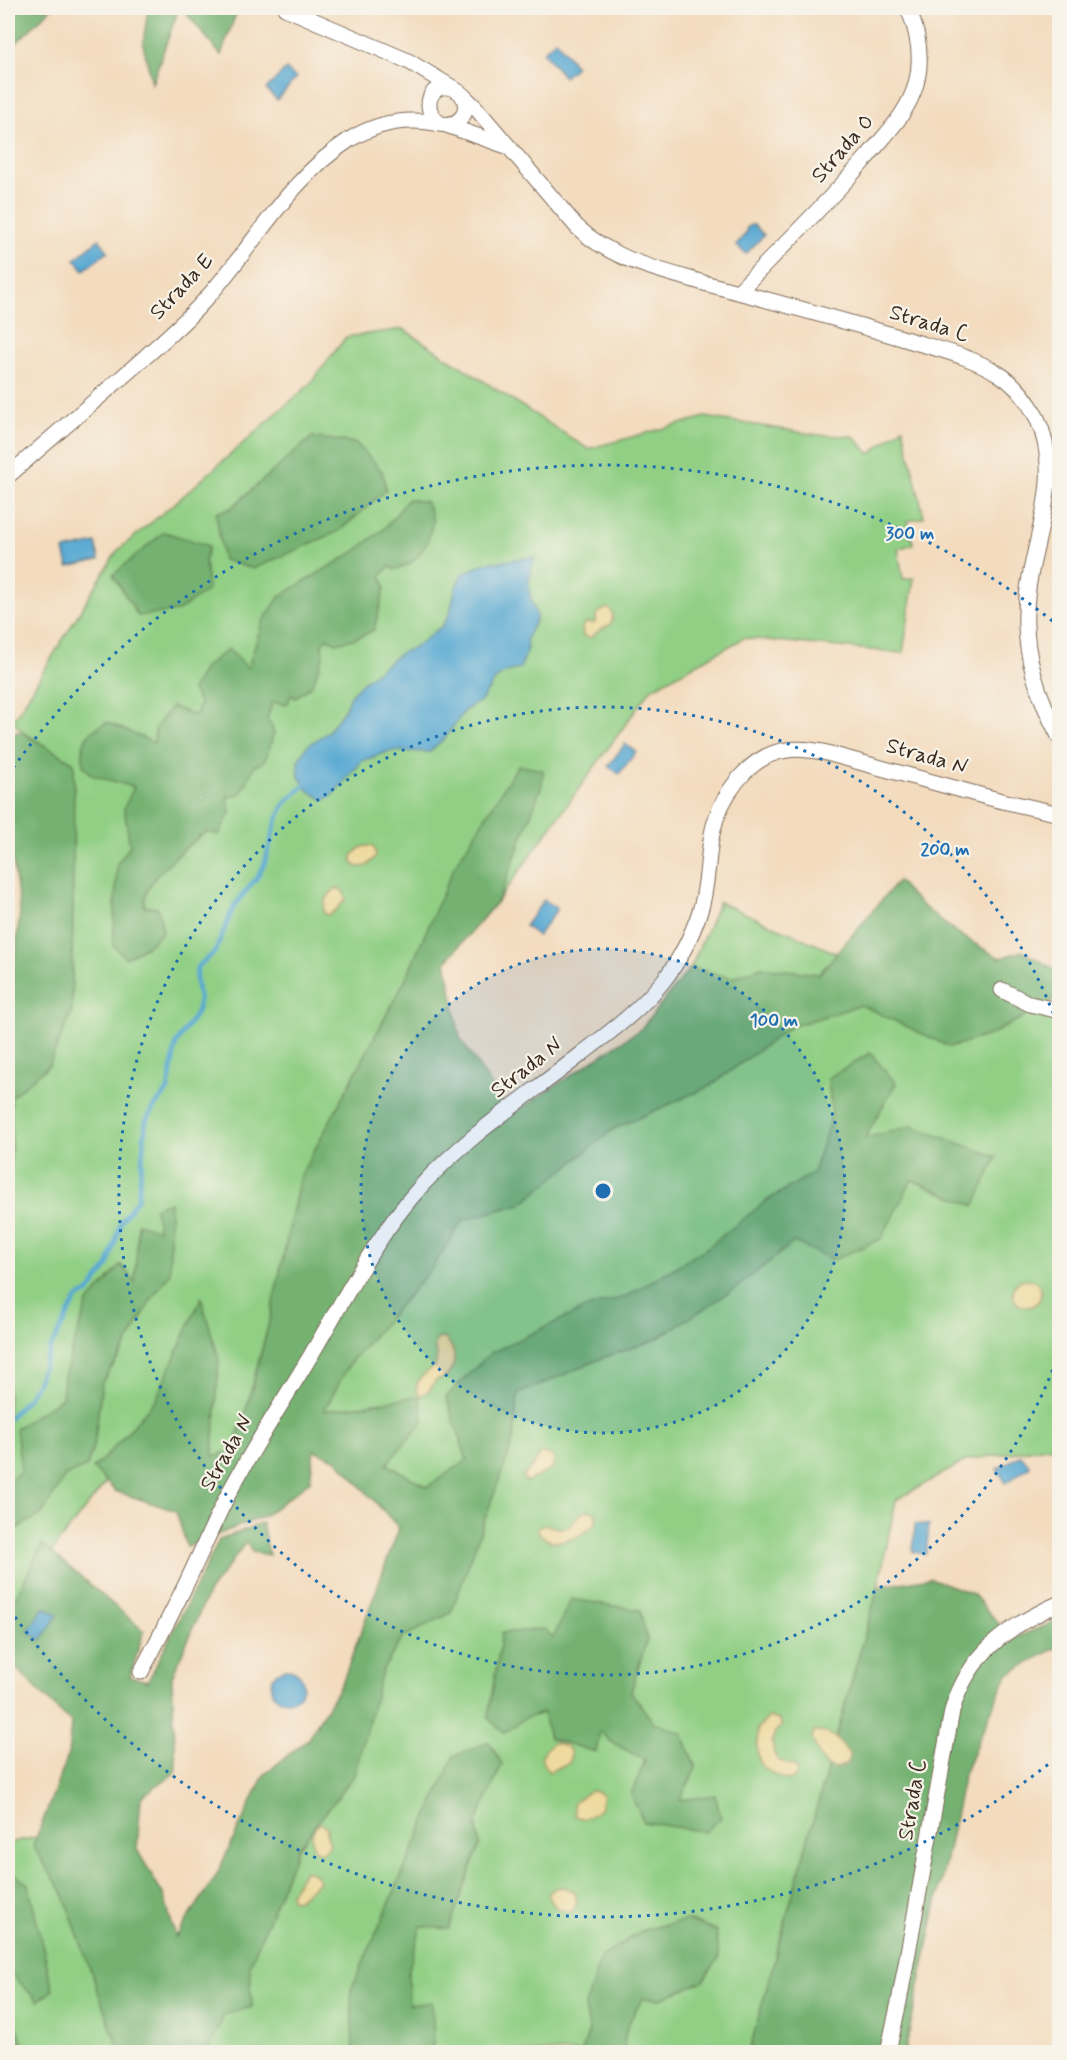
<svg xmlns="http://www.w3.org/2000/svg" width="1067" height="2060" font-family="Mynerve,sans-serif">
  <rect width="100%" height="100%" fill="#f7f3e8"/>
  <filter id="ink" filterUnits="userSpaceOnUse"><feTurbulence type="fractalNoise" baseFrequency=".0167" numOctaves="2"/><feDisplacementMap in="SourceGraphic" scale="12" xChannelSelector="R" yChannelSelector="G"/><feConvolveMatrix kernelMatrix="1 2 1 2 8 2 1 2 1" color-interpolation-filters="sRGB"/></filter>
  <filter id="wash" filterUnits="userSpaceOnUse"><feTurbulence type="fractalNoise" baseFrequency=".008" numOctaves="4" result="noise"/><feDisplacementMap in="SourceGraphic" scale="24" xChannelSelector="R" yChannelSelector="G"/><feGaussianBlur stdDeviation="1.35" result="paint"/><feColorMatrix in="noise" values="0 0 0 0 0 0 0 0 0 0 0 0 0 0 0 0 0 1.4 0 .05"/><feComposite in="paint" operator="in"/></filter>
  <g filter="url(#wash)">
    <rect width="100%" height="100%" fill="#f3dbbe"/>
    <g fill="#91cf85" stroke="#667c52" stroke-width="1.5">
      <polygon points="403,329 588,449 705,417 818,435 853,436 870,454 903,427 924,517 908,521 913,544 898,549 903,579 914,578 903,653 744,638 651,689 499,899 451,955 300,1177 270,1319 251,1390 238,1456 115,1471 58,1543 8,1620 8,1181 11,1172 11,1097 49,1065 72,885 74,763 22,732 13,721 117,551 182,497 310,384 346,337"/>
      <polygon points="719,902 861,964 1059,1022 1059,1445 967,1460 896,1500 878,1587 749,2052 8,2052 8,1849 13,1842 60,1832 184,2047 264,1775 308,1739 343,1681 399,1529 350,1434 294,1419 511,1116 641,1029 691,967"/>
    </g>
    <g fill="#74b272" stroke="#586e48" stroke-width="1.5">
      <polygon points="8,8 52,8 8,51"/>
      <polygon points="148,8 179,8 152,83 143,44"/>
      <polygon points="182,8 234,8 237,11 221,55"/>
      <polygon points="312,437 356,443 382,471 386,489 383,493 339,531 253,569 223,560 216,513 231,508"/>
      <path d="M 408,499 L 427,502 L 433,521 L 427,543 L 418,556 L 410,564 L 394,570 L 390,566 L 381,576 L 385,587 L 374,630 L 357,638 L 336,643 L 327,638 L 322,644 L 323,657 L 312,685 L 295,698 L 291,694 L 289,701 L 286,705 L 273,702 L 267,718 L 274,732 L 267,756 L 261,764 L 255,765 L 241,794 L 227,797 L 231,811 L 219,835 L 207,832 C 191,842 153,874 147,892 C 145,896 145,901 144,906 L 158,908 L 163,931 L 150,944 L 126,958 L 113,945 L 117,864 L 130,846 L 124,808 L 134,787 L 92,775 L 83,765 C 82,739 83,735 107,722 L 154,743 L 155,729 L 172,706 L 195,716 L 200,704 L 192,690 L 204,668 L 228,649 L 248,668 L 262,623 L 280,596 L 354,552 L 385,528 Z"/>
      <polygon points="164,532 209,546 205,559 208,590 178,611 138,616 113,575"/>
      <polygon points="22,732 74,763 72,1011 49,1065 11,1097 11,1172 8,1181 8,980 12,982 20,911 12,854 8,850 8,733"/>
      <path d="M 518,765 L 543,770 L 542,785 L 499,899 L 446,961 L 460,1038 L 511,1115 L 641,1029 L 691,967 L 732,978 L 761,967 L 819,974 L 898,881 C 926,914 962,938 1000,958 L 1022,951 L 1058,971 L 1059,998 L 992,1034 L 950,1047 L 861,1005 L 790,1027 L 710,1086 L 614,1129 L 521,1204 L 463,1220 L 432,1268 L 350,1363 L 324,1411 L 420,1396 L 423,1422 L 387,1464 L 427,1487 L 467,1460 L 446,1397 L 490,1353 L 586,1308 L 627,1296 L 707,1248 L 766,1201 L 813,1173 L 832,1115 L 828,1078 L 870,1053 L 896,1083 L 865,1138 L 912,1126 L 997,1157 L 974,1206 L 912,1180 L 881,1239 L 833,1260 L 794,1242 L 735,1289 L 655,1340 L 605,1357 L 518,1394 L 513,1442 L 451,1613 L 403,1637 L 382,1671 L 354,1776 L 298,1848 L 250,1965 L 252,2007 L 224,2015 L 208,2052 L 136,2052 L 117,2045 L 63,1893 L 33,1846 L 68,1756 L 71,1723 L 8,1660 L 8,1613 L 42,1544 L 144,1631 L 130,1677 L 148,1681 L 219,1540 L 262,1523 L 269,1555 L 252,1552 L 246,1542 L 208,1593 L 172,1677 L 176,1772 L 141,1797 L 137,1850 L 163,1894 L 176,1937 L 215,1878 L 264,1775 L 308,1739 L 343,1681 L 399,1528 L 337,1460 L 314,1450 L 310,1481 L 264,1516 L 187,1547 L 176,1511 L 115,1491 L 93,1468 L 109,1453 L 156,1399 L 201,1298 L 219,1359 L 213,1456 L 232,1451 L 248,1404 L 270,1319 L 300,1177 L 405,980 L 454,867 Z"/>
      <polygon points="170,1202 170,1273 151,1300 122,1353 102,1382 95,1440 87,1467 65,1476 42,1514 12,1531 8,1528 8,1481 21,1471 16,1428 62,1398 64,1376 87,1304 121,1265 135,1282 138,1223 158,1230 155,1207"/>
      <polygon points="930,1578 973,1594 1012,1639 1059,1620 1059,1646 1007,1675 964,1774 905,2052 749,2052 878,1587"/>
      <polygon points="571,1599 640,1610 647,1639 631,1692 653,1722 682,1733 696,1768 680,1800 715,1795 721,1818 705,1832 644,1822 631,1795 645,1760 611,1742 600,1731 596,1752 549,1738 543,1713 525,1718 504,1733 488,1718 502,1633 545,1629 553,1638"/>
      <polygon points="489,1742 502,1764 476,1823 480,1844 449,1929 421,1926 408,1972 409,2005 432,2002 434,2039 431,2052 353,2052 351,1990 454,1756"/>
      <polygon points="8,1870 28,1884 53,1990 38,2001 8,1971"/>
      <path d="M 687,1920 L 716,1931 L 719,1958 L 703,1981 L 661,1999 L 643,1998 C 631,2018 623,2029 624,2052 L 582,2052 L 589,2030 L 585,2007 L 601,1957 L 643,1930 Z"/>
      <polygon points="8,1999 26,2052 8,2052"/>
    </g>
    <g fill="#eeda9e" stroke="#94825e" stroke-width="1.5">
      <path d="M 608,608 C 614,612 614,619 610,625 L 600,630 L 590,638 L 583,636 L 582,627 L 586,623 L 595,623 L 597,613 Z"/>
      <polygon points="366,846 372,846 375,850 376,856 367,866 357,867 352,862 352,856 360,848"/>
      <path d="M 337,888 L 343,891 L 346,899 L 335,911 L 328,915 L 324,913 C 322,904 329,892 337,888 Z"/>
      <circle cx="1027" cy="1293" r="14"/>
      <path d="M 438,1338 L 446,1339 C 457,1352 457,1365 446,1377 L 436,1380 L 429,1391 L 421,1395 L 417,1392 C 414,1377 429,1373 436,1364 L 437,1355 L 434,1345 Z"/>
      <polygon points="543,1453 553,1456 554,1464 549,1471 526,1482 523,1476 534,1465 540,1454"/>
      <path d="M 587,1510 L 596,1513 L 596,1522 L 593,1526 C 579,1538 550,1551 538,1531 L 538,1527 L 544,1524 L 557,1528 L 569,1527 L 580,1514 Z"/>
      <path d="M 769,1717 L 779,1720 L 782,1725 L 775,1732 L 772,1742 L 774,1754 L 778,1760 L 795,1767 L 797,1771 L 795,1778 L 788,1780 C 756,1768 756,1762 758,1728 Z"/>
      <path d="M 814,1732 C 834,1731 839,1741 850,1755 L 848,1763 L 835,1769 C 820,1765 818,1752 812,1739 Z"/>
      <polygon points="554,1742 566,1746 571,1752 570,1762 549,1772 544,1766 541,1757 546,1749"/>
      <polygon points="590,1791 597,1792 603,1796 600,1809 585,1819 575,1816 573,1803"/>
      <path d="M 320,1823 L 327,1827 L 327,1836 L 330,1844 L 325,1851 L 319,1853 L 315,1851 C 310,1841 310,1830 320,1823 Z"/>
      <path d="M 304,1871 C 311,1870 315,1873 318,1879 L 318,1883 L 298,1899 L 292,1900 L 290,1894 Z"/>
      <path d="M 563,1887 L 575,1892 L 577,1902 L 572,1912 C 558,1911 553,1907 548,1894 L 555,1888 Z"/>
    </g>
    <g fill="#57a8d2" stroke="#496978" stroke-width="1.5">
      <polygon points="556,40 576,67 564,77 543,52"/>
      <polygon points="286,69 296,78 277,100 266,89"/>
      <polygon points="750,225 754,225 764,235 746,254 736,245 747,232 746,229"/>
      <polygon points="99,239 108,251 84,270 75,259"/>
      <polygon points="96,543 99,560 68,567 64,550"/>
      <path d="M 535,557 C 526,586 527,589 537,617 L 526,640 C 529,650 524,659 520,668 L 502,674 L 494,681 L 481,701 L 465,710 L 445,738 L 429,752 L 390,751 L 362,761 L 331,797 L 324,800 L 309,791 L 299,777 L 298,761 L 307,746 L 328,732 L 343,712 L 351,694 L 363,682 L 402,652 L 414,648 L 443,625 L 450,613 L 455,590 L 462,574 L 485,563 Z"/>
      <polygon points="625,744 636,752 619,774 608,766"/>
      <polygon points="544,900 557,909 538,936 525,926"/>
      <polygon points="1021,1455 1030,1466 1006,1483 997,1469"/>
      <polygon points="915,1524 929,1525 926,1554 913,1552"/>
      <polygon points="44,1607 58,1615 41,1640 28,1631"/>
      <circle cx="287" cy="1685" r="16"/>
    </g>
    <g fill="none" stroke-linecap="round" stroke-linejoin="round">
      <polyline stroke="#57a8d2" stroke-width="4.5" points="8,1419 27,1399 36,1385 51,1347 77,1298 88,1293 108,1266 121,1222 138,1198 146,1121 155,1106 168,1090 176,1044 198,1010 199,997 196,981 197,967 215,952 234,906 258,876 264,865 276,822 285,803 305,785"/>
    </g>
  </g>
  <g filter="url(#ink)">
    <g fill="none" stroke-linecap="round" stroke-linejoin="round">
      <g stroke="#7b6856" stroke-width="17">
        <g id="minor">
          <polyline points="285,8 408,61 453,88"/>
          <path d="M 462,95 C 472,112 459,127 441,124 C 419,110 430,81 452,88 C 461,91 468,101 475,107 L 577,227 C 612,260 660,270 704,283 C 772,301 839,319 905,339 C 937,349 971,356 999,374 C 1015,384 1028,400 1037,418 C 1067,484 1028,544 1026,612 C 1024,656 1039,699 1060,738"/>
          <polyline points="446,125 509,147"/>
          <path d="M 738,292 C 782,247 827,203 868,156 C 886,134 908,113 916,84 C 923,58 918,32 908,8"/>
          <path d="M 8,476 C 53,436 100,397 145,357 C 165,339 186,321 204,301 C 253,248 287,180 349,140 C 378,122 407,117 440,124"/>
          <polyline points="1002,990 1030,1004 1060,1011"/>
          <path d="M 141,1672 C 155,1646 169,1619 182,1592 C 199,1558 213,1523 231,1489 C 256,1443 284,1400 311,1355 C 346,1296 376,1236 422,1185 C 469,1134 530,1095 584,1052 C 613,1030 641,1009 664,980 C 679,961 692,935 700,911 C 708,887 707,859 712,834 C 719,798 748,755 787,750 C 799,748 811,750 823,752 L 998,800 L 1060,814"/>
          <path d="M 888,2052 L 899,2002 L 952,1711 C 968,1654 1008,1626 1060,1603"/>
        </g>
      </g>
      <use href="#minor" stroke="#fff" stroke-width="15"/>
    </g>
  </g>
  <circle cx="603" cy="1191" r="242" fill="#1f6fb2" fill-opacity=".12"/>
  <g fill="none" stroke="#1f6fb2" stroke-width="3" stroke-dasharray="3 6">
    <circle cx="603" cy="1191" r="242"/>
    <path d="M1059 1353A484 484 0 1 1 1059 1029"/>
    <path d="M1055 1759A726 726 0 0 1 8 1607M8 775A726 726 0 0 1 1055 623"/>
  </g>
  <g text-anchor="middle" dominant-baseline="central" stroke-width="4.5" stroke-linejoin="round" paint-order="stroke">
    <g font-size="22" fill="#3b2a1e" stroke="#f7f3e8">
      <text transform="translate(843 149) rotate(-49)">Strada O</text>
      <text transform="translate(182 287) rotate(-47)">Strada E</text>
      <text transform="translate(929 324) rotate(17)">Strada C</text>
      <text transform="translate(927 757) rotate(16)">Strada N</text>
      <text transform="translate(527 1068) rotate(-38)">Strada N</text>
      <text transform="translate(227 1453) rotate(-60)">Strada N</text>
      <text transform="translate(913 1800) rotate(-80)">Strada C</text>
    </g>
  </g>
  <circle cx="603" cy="1191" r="9" fill="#1f6fb2" stroke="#f7f3e8" stroke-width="3"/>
  <g font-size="18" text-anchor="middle" font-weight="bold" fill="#1f6fb2" stroke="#f7f3e8" stroke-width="4.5" stroke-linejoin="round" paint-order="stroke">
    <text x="910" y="539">300 m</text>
    <text x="945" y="855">200 m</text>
    <text x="774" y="1026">100 m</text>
  </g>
  <rect width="1067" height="2060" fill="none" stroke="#f7f3e8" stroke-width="30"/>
</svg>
